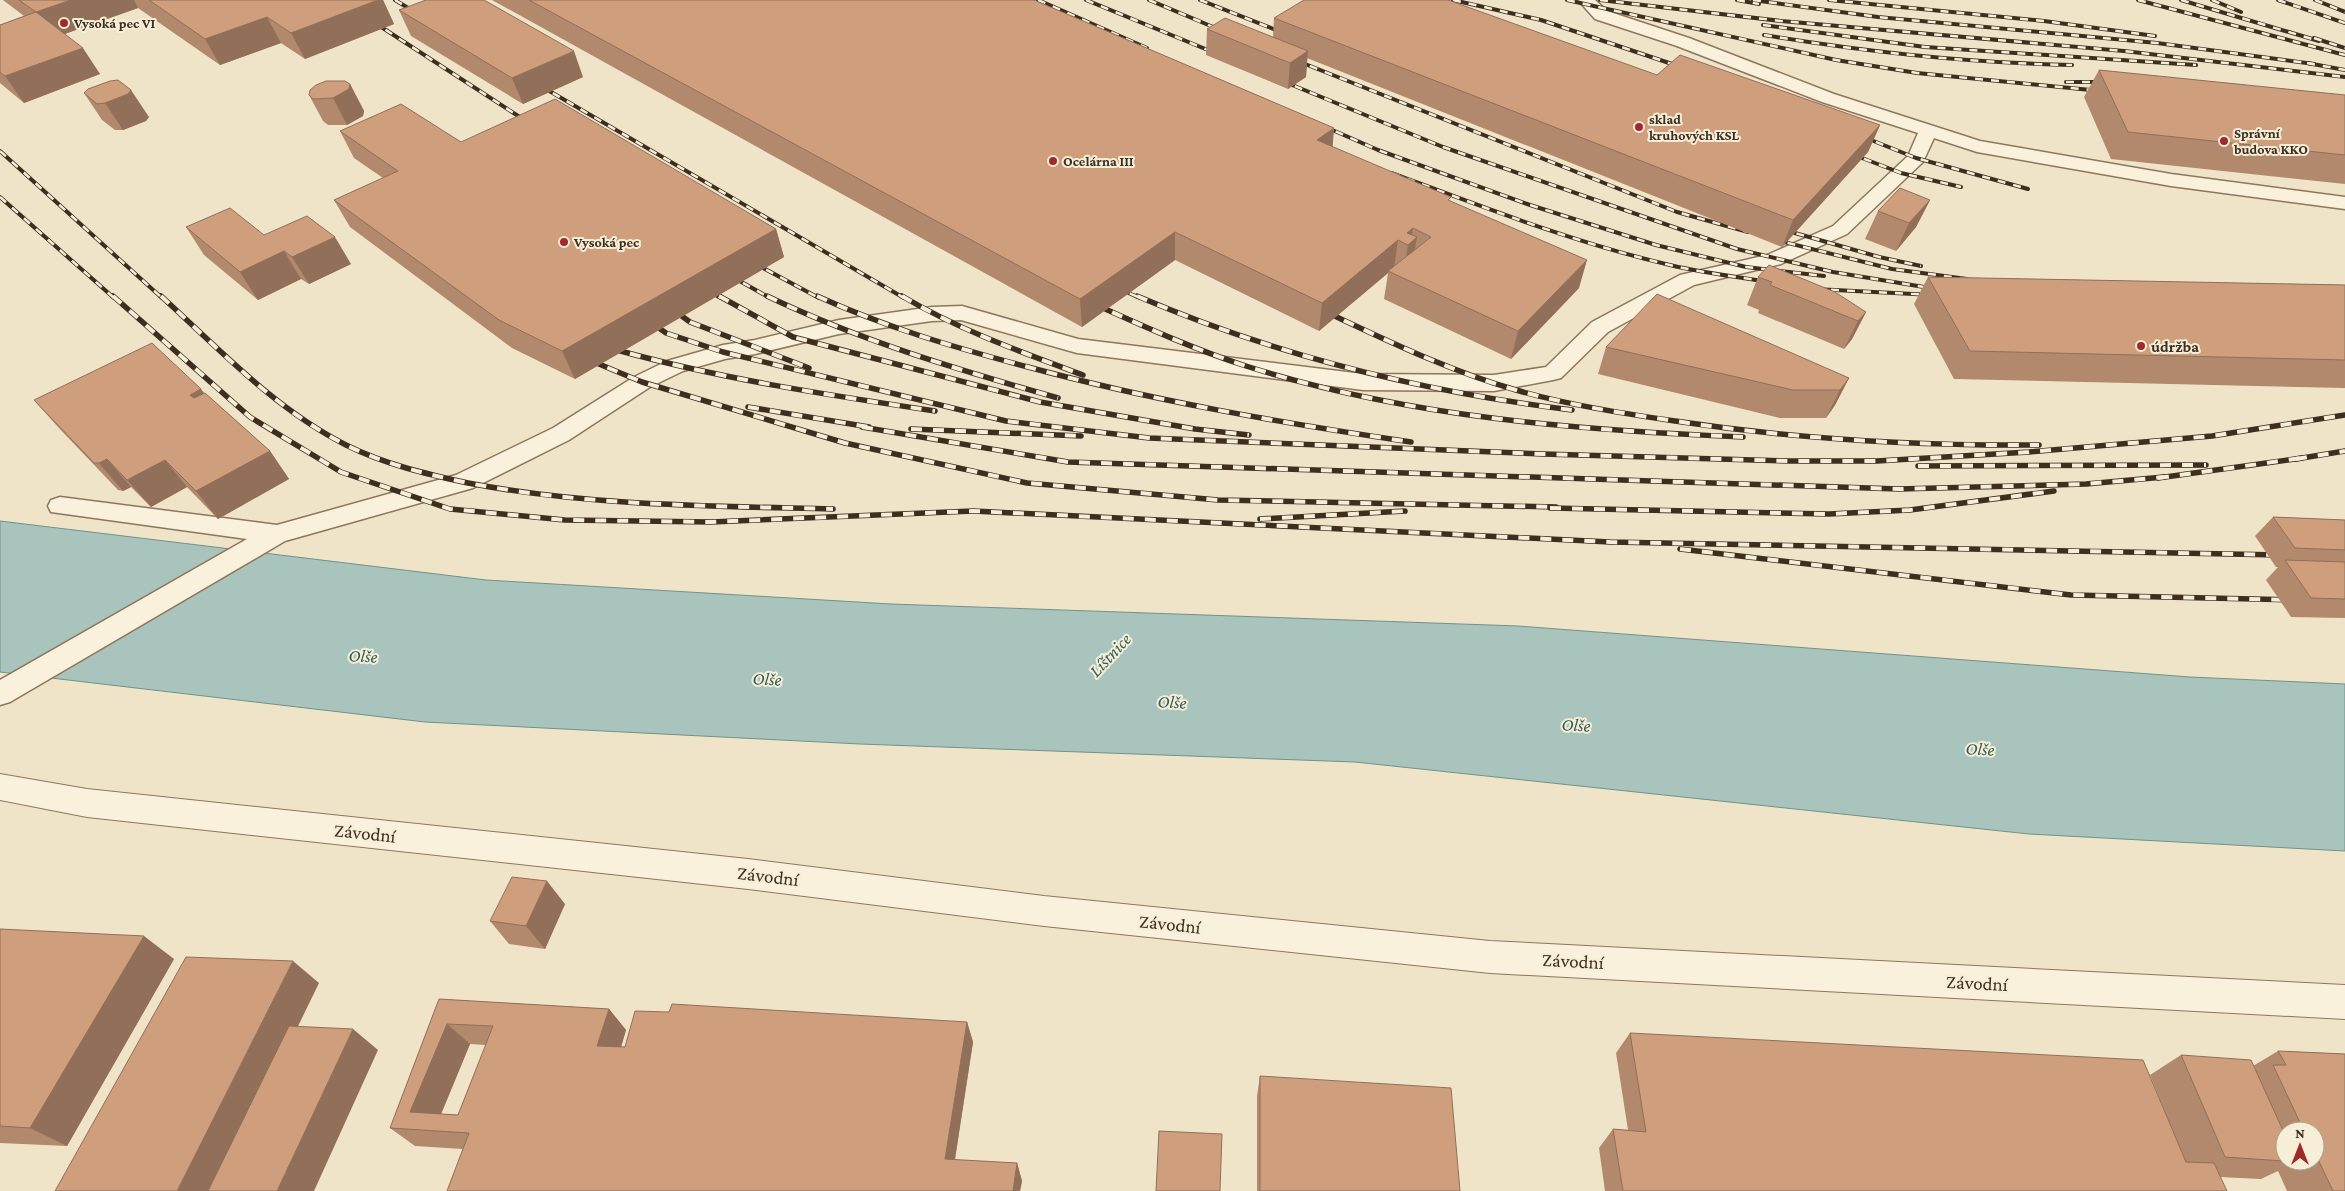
<svg xmlns="http://www.w3.org/2000/svg" width="2345" height="1191" font-family="'Crimson Pro',serif">
  <rect width="100%" height="100%" fill="#f0e4c8"/>
  <polygon fill="#a9c4bc" stroke="#6f938a" points="0,521 486,580 891,604 1518,626 2190,677 2345,684 2345,851 2029,834 1355,762 860,744 425,722 0,672"/>
  <g fill="none" stroke-linecap="round" stroke-linejoin="round">
    <g stroke="#8d765c" stroke-width="3">
      <polygon id="service" points="1578,0 1595,0 1607,11 1689,38 1834,94 1980,141 2171,174 2345,197 2345,209 2171,186 1977,152 1934,138 1923,162 1847,234 1781,264 1694,285 1608,332 1561,378 1553,380 1494,391 1363,390 1077,353 961,320 932,321 839,334 755,354 725,359 683,371 650,387 569,440 473,488 285,541 10,702 0,705 0,680 247,539 51,512 48,506 51,500 60,497 277,525 456,475 553,428 634,377 667,361 723,345 755,340 839,320 932,307 962,306 1078,339 1363,374 1494,375 1546,367 1592,322 1680,275 1767,255 1833,226 1908,156 1918,133 1822,102 1677,46 1595,19"/>
    </g>
    <g stroke="#8d765c" stroke-width="2">
      <polygon id="tertiary" points="0,774 87,789 748,859 1044,896 1490,941 2345,985 2345,1019 1490,973 1044,926 748,889 87,817 0,800"/>
    </g>
    <use href="#service" fill="#faf1dc" fill-rule="evenodd"/>
    <use href="#tertiary" fill="#faf1dc" fill-rule="evenodd"/>
    <g stroke="#3d2e20" stroke-width="4">
      <g id="rail-far1">
        <polyline points="395,0 418,14"/>
        <polyline points="1038,0 1147,48"/>
        <polyline points="1086,0 1220,55"/>
        <polyline points="1149,0 1225,32"/>
        <polyline points="1200,0 1286,34"/>
        <polyline points="1453,0 1541,20 1684,68"/>
        <polyline points="1567,0 1836,60 1917,73 2101,91"/>
        <polyline points="1600,0 1781,21 2124,51 2345,77"/>
        <polyline points="1737,0 1759,4"/>
        <polyline points="1753,0 1878,17 2157,43 2314,64"/>
        <polyline points="1829,0 2044,21 2155,36"/>
        <polyline points="2138,0 2345,55"/>
        <polyline points="2181,0 2319,41"/>
        <polyline points="2212,0 2241,12"/>
        <polyline points="2278,0 2345,23"/>
        <polyline points="2315,0 2345,12"/>
        <polyline points="372,21 529,123"/>
        <polyline points="1763,25 1925,47 2196,65"/>
        <path d="M 1764,35 C 1866,52 1968,63 2072,65"/>
        <polyline points="2314,38 2345,48"/>
        <polyline points="1295,60 1677,212 1748,232"/>
        <polyline points="2307,63 2345,70"/>
        <polyline points="1280,80 1443,147 1737,249 1833,272 1930,288"/>
        <polyline points="2066,82 2106,82"/>
        <polyline points="539,85 904,298"/>
        <polyline points="1321,125 1378,150 1530,205 1656,245 1746,267 1824,276"/>
        <polyline points="1861,136 1916,158 2028,189"/>
        <polyline points="0,151 162,298"/>
        <polyline points="1849,153 1901,173 1961,187"/>
        <path d="M 1392,173 C 1483,207 1575,243 1670,265 C 1703,273 1737,277 1771,282"/>
        <polyline points="0,197 114,298"/>
        <polyline points="1781,229 1879,257 1921,266"/>
        <polyline points="1772,239 1892,269 1967,279"/>
        <polyline points="752,262 819,298"/>
        <polyline points="729,275 770,298"/>
        <polyline points="1115,287 1140,298"/>
        <polyline points="705,289 721,298"/>
        <polyline points="1815,289 1933,295"/>
      </g>
    </g>
    <g stroke="#3d2e20" stroke-width="5.5">
      <g id="rail">
        <polyline points="113,296 250,417 341,472 450,509 565,520 711,522 973,511 1610,542 2281,555"/>
        <path d="M 161,296 C 219,349 275,409 346,445 C 384,464 426,474 468,483 C 588,506 711,506 833,509"/>
        <polyline points="719,296 793,337 1040,402 1195,429 1249,435"/>
        <path d="M 767,296 C 861,341 959,370 1058,398"/>
        <path d="M 817,296 C 885,327 956,348 1028,367 C 1154,401 1282,423 1411,442"/>
        <path d="M 902,296 C 959,330 1021,352 1083,375"/>
        <path d="M 1137,296 C 1275,355 1423,392 1572,410"/>
        <path d="M 1092,303 C 1143,326 1193,349 1246,366 C 1407,417 1576,430 1743,437"/>
        <polyline points="672,309 690,322 809,368"/>
        <path d="M 1324,311 C 1386,340 1449,371 1516,390 C 1568,405 1621,413 1675,421 C 1795,439 1917,446 2039,445"/>
        <polyline points="649,321 666,333 723,352 1006,421 1149,438 1543,454 1789,461 1877,461 2029,452 2212,436 2345,415"/>
        <path d="M 610,345 L 617,350 C 721,379 828,395 935,411"/>
        <polyline points="587,359 642,382 845,443 1027,483 1218,500 1556,507"/>
        <polyline points="748,407 869,427"/>
        <polyline points="862,427 1068,462 1899,489 2086,484 2164,477"/>
        <polyline points="911,429 1081,436"/>
        <polyline points="2296,459 2345,451"/>
        <polyline points="1918,466 2206,465"/>
        <polyline points="2158,478 2302,458"/>
        <polyline points="1550,508 1829,514 1910,510 2054,491"/>
        <polyline points="1260,519 1405,511"/>
        <polyline points="1680,549 2071,595 2294,600"/>
      </g>
    </g>
    <use href="#rail-far1" stroke="#f7eed8" stroke-width="2.5" stroke-dasharray="8" stroke-linecap="butt"/>
    <use href="#rail" stroke="#f7eed8" stroke-width="4" stroke-dasharray="11" stroke-linecap="butt"/>
  </g>
  <g fill="#b2896c" fill-rule="evenodd">
    <polygon points="3,0 383,0 394,24 305,59 281,43 220,65 138,8 65,34 100,74 24,103 0,83 0,25 24,16"/>
    <polygon points="492,0 1034,0 1334,128 1332,147 1450,201 1579,288 1511,359 1384,299 1388,273 1319,331 1175,260 1082,327"/>
    <polygon points="399,10 583,77 523,104 411,36"/>
    <polygon points="1274,18 1657,75 1880,125 1868,152 1782,247 1307,58 1306,77 1288,89 1206,55 1207,29 1273,37"/>
    <polygon points="2099,70 2345,95 2345,184 2111,159 2084,97"/>
    <polygon points="350,84 364,111 363,116 347,125 328,125 323,121 309,95"/>
    <polygon points="84,93 149,117 146,121 123,130 115,130 102,120"/>
    <polygon points="340,131 461,142 776,229 784,257 575,379 512,348 350,227 334,200 383,178 354,158"/>
    <polygon points="1930,200 1916,227 1896,251 1865,239 1878,211"/>
    <polygon points="186,227 264,235 351,264 309,284 301,279 258,300 204,255"/>
    <polygon points="1758,277 1866,312 1852,339 1844,349 1758,313 1759,310 1747,305"/>
    <polygon points="1928,277 2345,285 2345,388 1954,379 1914,304"/>
    <polygon points="1606,347 1849,378 1835,405 1826,418 1780,418 1598,374"/>
    <polygon points="205,393 270,451 289,479 218,519 187,487 151,507 131,487 123,491 118,490 58,427 34,400"/>
    <polygon points="2273,517 2345,520 2345,618 2291,617 2266,580 2278,567 2276,567 2255,536"/>
    <polygon points="565,904 545,949 509,944 490,921"/>
    <polygon points="0,929 174,959 67,1146 0,1143"/>
    <path d="M 439,999 L 609,1009 L 626,1030 L 621,1047 L 967,1022 L 973,1042 L 955,1160 L 1017,1163 L 1022,1181 L 1020,1191 L 447,1191 L 463,1149 L 415,1146 L 390,1128 ZM 470,1044 L 486,1045 L 458,1115 L 441,1114 Z"/>
    <path d="M 1630,1033 L 2182,1154 L 2150,1075 L 2181,1055 L 2253,1066 L 2278,1051 L 2345,1054 L 2345,1191 L 2287,1191 L 2278,1171 L 2261,1179 L 2220,1177 L 2227,1191 L 1605,1191 L 1599,1148 L 1613,1129 L 1628,1130 L 1616,1053 ZM 2285,1131 L 2315,1131 L 2315,1161 L 2285,1161 Z"/>
    <polygon points="1260,1076 1460,1191 1257,1191 1257,1096"/>
  </g>
  <g fill="#916f58">
    <polygon points="71,0 134,0 138,8 53,38 36,12"/>
    <polygon points="378,0 383,0 394,24 305,59 291,33"/>
    <polygon points="267,17 281,43 220,65 205,39"/>
    <polygon points="83,48 100,74 24,103 5,76"/>
    <polygon points="574,51 583,77 523,104 512,78"/>
    <polygon points="1308,51 1306,77 1288,89 1290,63"/>
    <polygon points="350,84 364,111 363,116 347,125 333,98"/>
    <polygon points="131,90 149,117 146,121 123,130 105,103"/>
    <polygon points="1880,125 1868,152 1782,247 1793,220"/>
    <polygon points="1334,128 1332,155 1317,140"/>
    <polygon points="1930,200 1916,227 1896,251 1909,223"/>
    <polygon points="1413,228 1411,242 1417,237 1412,265 1404,272 1408,245 1407,233"/>
    <polygon points="776,229 784,257 575,379 562,351"/>
    <polygon points="1175,232 1175,260 1082,327 1080,299"/>
    <polygon points="335,237 351,264 309,284 292,257"/>
    <polygon points="1398,240 1394,268 1388,271 1388,273 1319,331 1322,303"/>
    <polygon points="284,251 301,279 258,300 240,272"/>
    <polygon points="1587,260 1579,288 1511,359 1518,331"/>
    <polygon points="1866,312 1852,339 1844,349 1858,321"/>
    <polygon points="1849,378 1835,405 1826,418 1840,390"/>
    <polygon points="201,389 222,416 211,422 190,395"/>
    <polygon points="270,451 289,479 218,519 196,491"/>
    <polygon points="107,459 131,487 123,491 99,463"/>
    <polygon points="165,460 187,487 151,507 127,480"/>
    <polygon points="547,881 565,904 545,949 526,926"/>
    <polygon points="144,936 174,959 67,1146 30,1128"/>
    <polygon points="293,961 319,983 218,1191 177,1191"/>
    <polygon points="609,1009 626,1030 615,1067 597,1046"/>
    <polygon points="967,1022 973,1042 952,1177 945,1159"/>
    <polygon points="447,1024 470,1044 434,1131 410,1112"/>
    <polygon points="353,1029 378,1050 314,1191 277,1191"/>
    <polygon points="1017,1163 1022,1181 1020,1191 1013,1191"/>
  </g>
  <g fill="#cf9f7d" stroke="#916f58" fill-rule="evenodd">
    <polygon points="19,0 71,0 36,12 83,48 5,76 0,72 0,25 36,12"/>
    <polygon points="149,0 378,0 291,33 267,17 205,39"/>
    <polygon points="426,0 484,0 574,51 512,78 399,10"/>
    <polygon points="529,0 1034,0 1334,128 1317,140 1451,197 1448,200 1587,260 1518,331 1388,271 1431,237 1413,228 1407,233 1417,237 1408,245 1398,240 1322,303 1175,232 1080,299"/>
    <polygon points="1304,0 1448,0 1657,75 1680,55 1880,125 1793,220 1274,18"/>
    <polygon points="1225,18 1308,51 1290,63 1207,29"/>
    <polygon points="2099,70 2345,95 2345,155 2128,132"/>
    <polygon points="118,80 131,90 128,94 105,103 97,104 84,93 88,89 110,81"/>
    <polygon points="326,81 345,81 350,84 349,89 333,98 313,99 309,95 310,90 316,85"/>
    <polygon points="555,99 776,229 562,351 499,320 334,200 398,171 340,131 401,104 461,142"/>
    <polygon points="1900,188 1930,200 1909,223 1878,211"/>
    <polygon points="230,208 264,235 307,216 335,237 292,257 284,251 240,272 186,227"/>
    <polygon points="1769,265 1835,292 1866,312 1858,321 1770,285 1772,282 1758,277"/>
    <polygon points="1928,277 2345,285 2345,360 1970,351"/>
    <polygon points="1657,294 1849,378 1840,390 1793,390 1606,347"/>
    <polygon points="152,343 201,389 190,395 194,398 205,393 270,451 196,491 165,460 127,480 107,459 99,463 94,463 34,400"/>
    <polygon points="2273,517 2345,520 2345,550 2295,548"/>
    <polygon points="2285,560 2345,562 2345,599 2311,598"/>
    <polygon points="512,877 547,881 526,926 490,921"/>
    <polygon points="0,929 144,936 30,1128 0,1126"/>
    <polygon points="186,957 293,961 177,1191 55,1191"/>
    <path d="M 439,999 L 609,1009 L 597,1046 L 625,1047 L 635,1011 L 669,1012 L 672,1004 L 967,1022 L 945,1159 L 1017,1163 L 1013,1191 L 447,1191 L 469,1133 L 390,1128 ZM 447,1024 L 493,1026 L 458,1115 L 410,1112 Z"/>
    <polygon points="289,1026 353,1029 277,1191 208,1191"/>
    <polygon points="1630,1033 2143,1060 2186,1162 2214,1163 2227,1191 1623,1191 1613,1129 1646,1132"/>
    <polygon points="2278,1051 2345,1054 2345,1191 2333,1191 2315,1153 2315,1131 2304,1131 2273,1065 2286,1065"/>
    <polygon points="2181,1055 2251,1060 2285,1135 2285,1161 2297,1161 2298,1162 2225,1157"/>
    <polygon points="1260,1076 1451,1088 1460,1191 1260,1191"/>
    <polygon points="1159,1131 1222,1134 1220,1191 1156,1191"/>
  </g>
  <g fill="#9e2a2b" stroke="#f7eed8" stroke-width="2">
    <circle cx="64" cy="23" r="5"/>
    <circle cx="1639" cy="127" r="5"/>
    <circle cx="2224" cy="141" r="5"/>
    <circle cx="1053" cy="161" r="5"/>
    <circle cx="564" cy="242" r="5"/>
    <circle cx="2141" cy="346" r="5"/>
  </g>
  <g text-anchor="middle" dominant-baseline="central" stroke-width="4" stroke-linejoin="round" paint-order="stroke">
    <g font-size="14" font-weight="bold" fill="#3d2e20" stroke="#f7eed8" text-anchor="start">
      <text x="74" y="23">Vysoká pec VI</text>
      <text x="1649" y="119">sklad<tspan x="1649" dy="16">kruhových KSL</tspan></text>
      <text x="2234" y="133">Správní<tspan x="2234" dy="16">budova KKO</tspan></text>
      <text x="1063" y="161">Ocelárna III</text>
      <text x="574" y="242">Vysoká pec</text>
    </g>
    <g font-size="16" font-weight="bold" fill="#3d2e20" stroke="#f7eed8" text-anchor="start">
      <text x="2151" y="346">údržba</text>
    </g>
    <g font-size="18" font-style="italic" fill="#2f5d5a" stroke="#f7eed8">
      <text transform="translate(1110 655) rotate(-47)">Líštnice</text>
      <text transform="translate(363 656) rotate(3)">Olše</text>
      <text transform="translate(767 679) rotate(3)">Olše</text>
      <text transform="translate(1172 702) rotate(3)">Olše</text>
      <text transform="translate(1576 725) rotate(3)">Olše</text>
      <text transform="translate(1980 749) rotate(3)">Olše</text>
    </g>
    <g font-size="19" fill="#3d2e20" stroke="#f7eed8">
      <text transform="translate(365 833) rotate(6)">Závodní</text>
      <text transform="translate(768 876) rotate(7)">Závodní</text>
      <text transform="translate(1170 924) rotate(6)">Závodní</text>
      <text transform="translate(1573 961) rotate(3)">Závodní</text>
      <text transform="translate(1977 983) rotate(3)">Závodní</text>
    </g>
  </g>
  <g transform="translate(2300 1146)"><circle r="24" fill="#f7eed8" stroke="#ada18e"/>
  <path d="M0-4L9 19L0 12L-9 19Z" fill="#9e2a2b"/>
  <text y="-8" font-size="14" font-weight="bold" text-anchor="middle" fill="#3d2e20">N</text>
  </g>
</svg>
